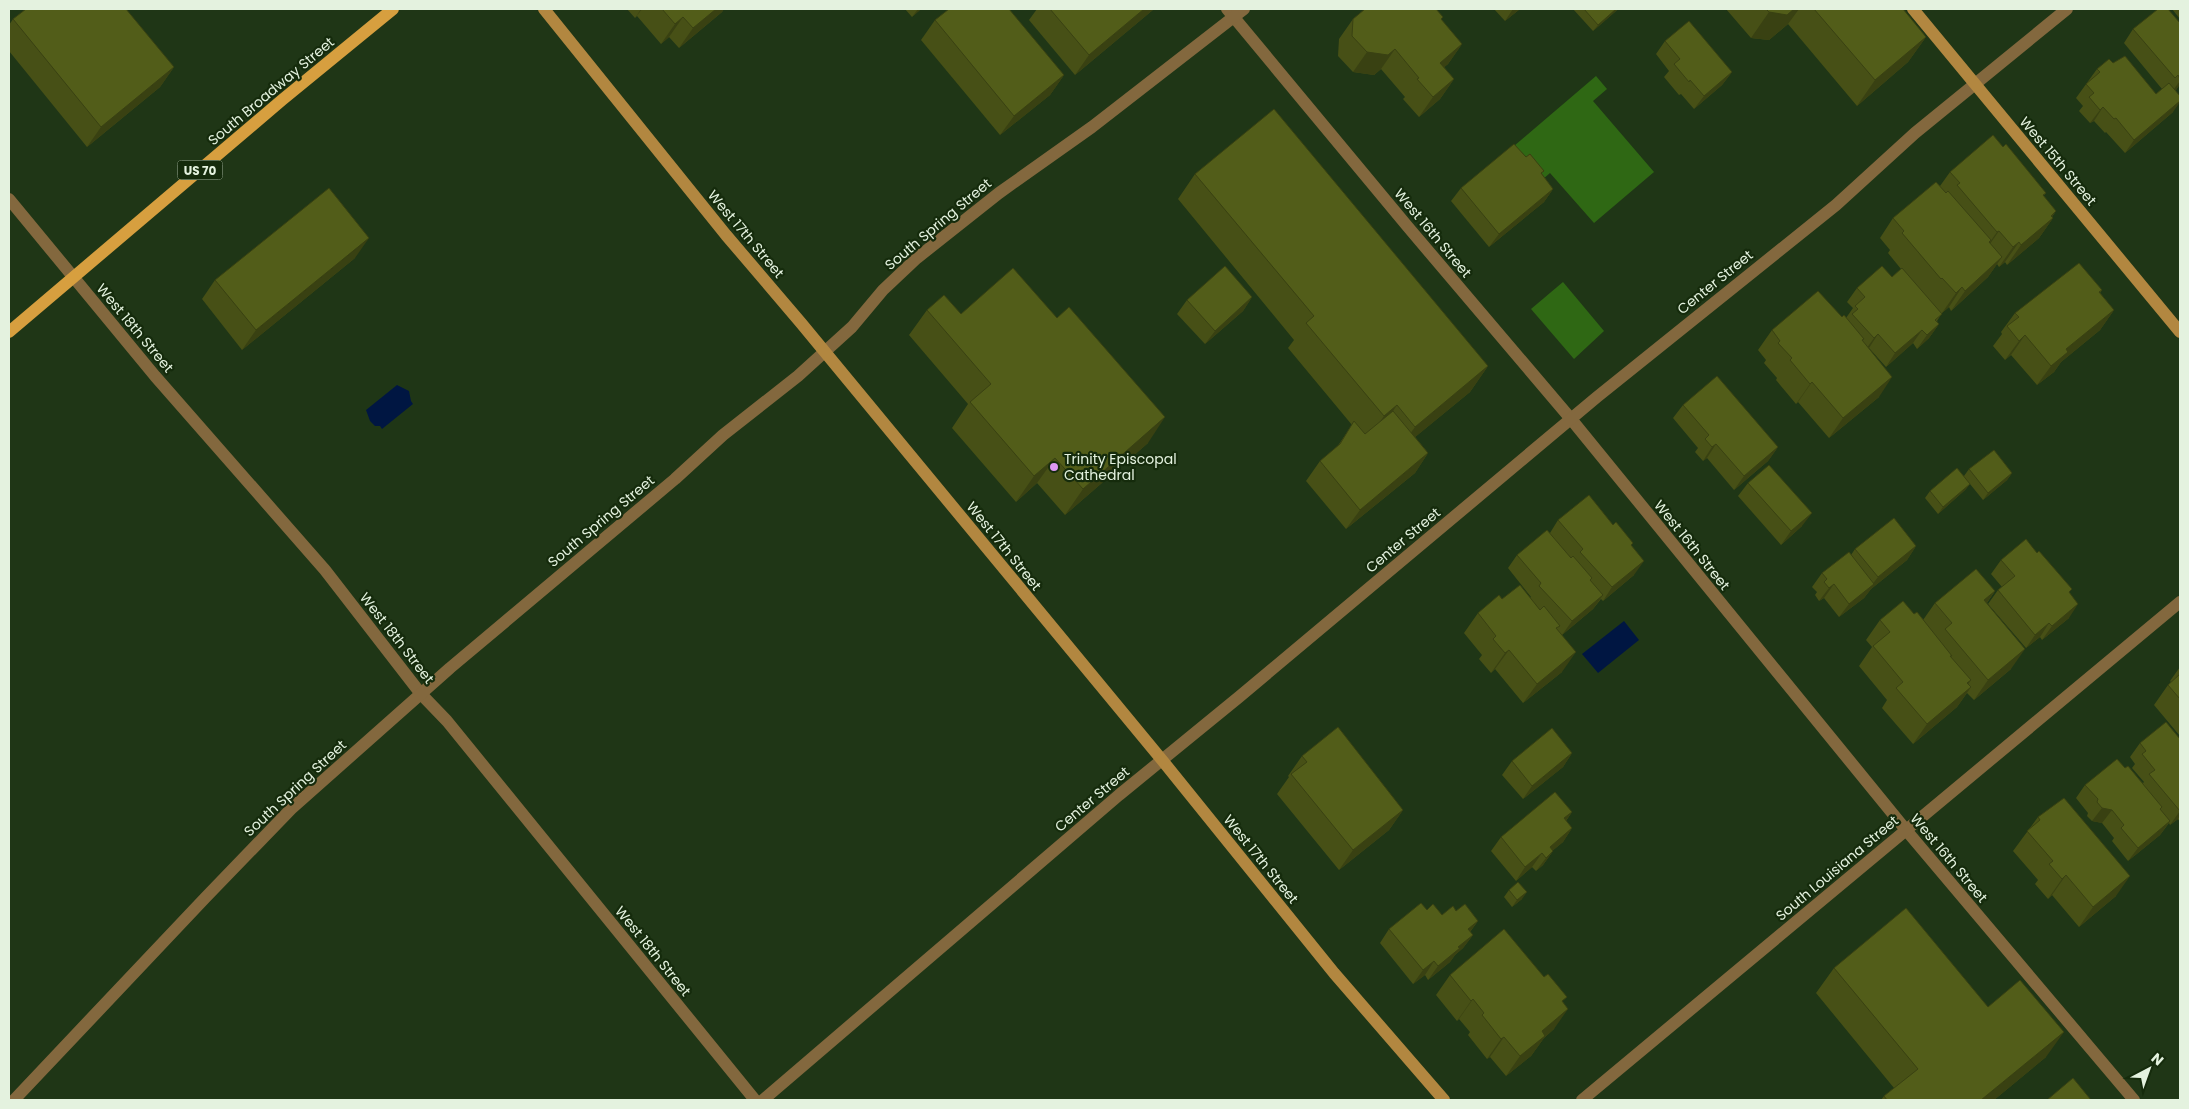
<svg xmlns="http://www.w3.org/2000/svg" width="2189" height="1109" font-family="Poppins,sans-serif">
  <rect width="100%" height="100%" fill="#1f3616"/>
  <g fill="#2f6814">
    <polygon points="1596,76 1607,89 1593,101 1654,172 1594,223 1550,173 1542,180 1514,146"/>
    <polygon points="1563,282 1604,331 1574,359 1531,309"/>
  </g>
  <g fill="#001642">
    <polygon points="397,385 409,391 411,401 413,404 382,429 380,426 375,426 370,421 366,410"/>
    <polygon points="1624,621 1639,640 1598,673 1582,654"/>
  </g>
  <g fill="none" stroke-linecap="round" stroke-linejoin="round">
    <g stroke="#83683e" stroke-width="12">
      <polyline points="1227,9 1408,227 1571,419 1906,830 2134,1100"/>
      <polyline points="9,199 155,376 325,570 421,694 447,721 755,1100"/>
      <polyline points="14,1100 205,898 291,809 450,668 675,479 723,435 798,376 852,327 883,290 917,258 999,193 1092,127 1244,9"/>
      <polyline points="763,1100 1119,795 1239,697 1597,397 1836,205 1915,133 2067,9"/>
      <polyline points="1582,1100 2180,602"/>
    </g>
    <g stroke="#b28740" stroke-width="12">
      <polyline points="544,9 726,235 801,323 1162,760 1334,973 1444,1100"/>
      <polyline points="1913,9 2180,332"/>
    </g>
    <polyline stroke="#d79f3f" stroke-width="12" points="9,332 282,100 393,9"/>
  </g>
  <g fill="#475016">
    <polygon points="627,9 724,9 722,12 679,48 669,37 661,44 637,16 635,18"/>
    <polygon points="905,9 921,9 912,17"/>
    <polygon points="1037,9 1154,9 1075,75 1029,20"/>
    <polygon points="1494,9 1520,9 1505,21"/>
    <polygon points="1573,9 1618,9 1616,11 1593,31"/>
    <polygon points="1726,9 1903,9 1926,37 1908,62 1857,106 1788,24 1769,40 1751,38"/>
    <polygon points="2172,9 2180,9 2180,19"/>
    <polygon points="1443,17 1441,20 1462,44 1448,64 1444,67 1454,79 1440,99 1419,117 1403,99 1405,97 1381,69 1374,75 1353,72 1338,56 1339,39 1353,19"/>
    <polygon points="13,19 174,67 160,87 87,147 9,51 9,25"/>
    <polygon points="935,20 1064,75 1050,95 1000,135 921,40"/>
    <polygon points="2180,23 2180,84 2176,90 2173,112 2125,153 2106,132 2105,133 2094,121 2090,123 2079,111 2083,106 2076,98 2097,69 2113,63 2156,94 2162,89 2124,43 2133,29"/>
    <polygon points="1665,41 1732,72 1722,85 1694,109 1681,94 1679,95 1664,77 1669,71 1656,54"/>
    <polygon points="2003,147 2046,193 2043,196 2056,211 2052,217 2053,218 2039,238 2007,265 2005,262 1999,267 1997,264 1988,277 1951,311 1949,307 1942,313 1937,321 1939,324 1929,338 1917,349 1913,343 1886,367 1869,348 1879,397 1829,438 1798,402 1796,404 1776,380 1777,378 1764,363 1766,360 1758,350 1772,330 1842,317 1846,318 1853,308 1847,302 1857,288 1892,277 1901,269 1888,253 1890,250 1880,238 1893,218 1940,186 1950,172"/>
    <polygon points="1526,157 1542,174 1553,189 1544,202 1489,247 1451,201 1461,188"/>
    <polygon points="1195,174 1488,366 1470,392 1415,437 1428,453 1415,473 1346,529 1306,481 1320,461 1337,447 1352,425 1288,348 1294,340 1178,199"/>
    <polygon points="355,258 242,350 202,299 215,280"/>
    <polygon points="2102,290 2100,293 2114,310 2100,330 2061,362 2054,372 2037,385 2011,355 2005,360 1993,346 2002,334 2001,332 2015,313"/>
    <polygon points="1252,297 1243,311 1205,344 1177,314 1187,300"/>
    <polygon points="927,310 961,314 1148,443 1065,515 1037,483 1016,502 952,428 968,404 909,335"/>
    <polygon points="1683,405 1778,447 1768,461 1734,490 1707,458 1703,461 1695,452 1698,448 1673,418"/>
    <polygon points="1969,469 2012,473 2007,480 1983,500 1970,484 1965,490 1938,514 1925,498 1930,491 1964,476"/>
    <polygon points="1748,483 1802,526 1781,545 1738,496"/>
    <polygon points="1558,520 1613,525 1633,543 1631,546 1634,575 1603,601 1601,599 1593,609 1562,635 1562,672 1523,703 1495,669 1491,673 1479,659 1482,655 1464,633 1478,613 1502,599 1530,598 1531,597 1508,568 1517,555 1550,533"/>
    <polygon points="1916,546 1907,560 1871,589 1864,598 1839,617 1824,598 1819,601 1815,595 1817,592 1812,587 1822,573 1851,555 1855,549"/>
    <polygon points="2001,560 2069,593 2069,618 2042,640 2040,637 2026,648 1988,604 1998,590 2002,587 1991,574"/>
    <polygon points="1995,591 1987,603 2011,669 1974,700 1967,693 1957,707 1913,744 1882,708 1887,700 1859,666 1872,647 1866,640 1880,620 1914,614 1923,620 1935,603"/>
    <polygon points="2180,667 2180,736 2154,705 2168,685 2171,682 2170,681"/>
    <polygon points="2180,739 2180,822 2178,819 2170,825 2169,823 2160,835 2128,861 2112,841 2114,838 2102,823 2092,821 2087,816 2088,813 2076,798 2085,785 2125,768 2143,783 2144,782 2132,768 2135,764 2130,757 2140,743"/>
    <polygon points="1572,753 1563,767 1523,799 1502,775 1512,761"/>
    <polygon points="1302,756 1403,810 1389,830 1339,870 1277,794 1289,777 1288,776"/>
    <polygon points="1572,812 1566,821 1572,828 1563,842 1552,851 1553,851 1543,865 1536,871 1532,867 1516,881 1491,851 1501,837"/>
    <polygon points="2038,817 2116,896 2079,927 2052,895 2048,899 2035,884 2038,880 2013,851"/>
    <polygon points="1509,890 1522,899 1512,907 1504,897"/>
    <polygon points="1427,910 1442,915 1456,911 1478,921 1470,932 1473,935 1463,948 1455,955 1450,962 1428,980 1425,975 1413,984 1380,943 1389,929"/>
    <polygon points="1834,968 1988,1007 2046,1057 1994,1100 1881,1100 1884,1096 1894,1088 1816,993"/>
    <polygon points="1450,975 1563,1002 1554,1029 1544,1038 1531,1056 1506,1076 1490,1057 1487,1059 1468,1035 1470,1032 1459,1019 1457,1021 1436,995"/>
  </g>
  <g fill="#394112">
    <polygon points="641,9 642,9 635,18"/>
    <polygon points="716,9 724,9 722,12 679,48 693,28"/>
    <polygon points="918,9 921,9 912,17"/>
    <polygon points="1144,9 1154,9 1075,75 1089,55"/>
    <polygon points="1513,9 1520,9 1505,21"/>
    <polygon points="1616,9 1618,9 1616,11 1593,31 1598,25"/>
    <polygon points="1794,9 1799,9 1788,24 1769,40 1751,38 1769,12"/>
    <polygon points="683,17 669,37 661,44 675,24"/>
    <polygon points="1926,37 1908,62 1857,106 1875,80"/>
    <polygon points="1462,44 1448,64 1426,83 1440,63"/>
    <polygon points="1395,49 1381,69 1374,75 1353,72 1367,52"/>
    <polygon points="174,67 160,87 87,147 101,127"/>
    <polygon points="1732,72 1722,85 1694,109 1704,96"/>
    <polygon points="1064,75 1050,95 1000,135 1014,116"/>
    <polygon points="1454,79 1440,99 1419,117 1433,97"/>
    <polygon points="2180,81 2180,84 2176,90 2171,93"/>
    <polygon points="2180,101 2180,102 2173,112 2125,153 2134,140"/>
    <polygon points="2103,107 2094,121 2090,123 2100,110"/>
    <polygon points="1553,189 1544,202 1489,247 1499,234"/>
    <polygon points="2056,211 2049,221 2053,218 2039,238 2007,265 2021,245"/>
    <polygon points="1999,231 1985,251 1983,252 1997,232"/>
    <polygon points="369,238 355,258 242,350 256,330"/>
    <polygon points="2019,242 2005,262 1999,267 2013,247"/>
    <polygon points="2002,257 1988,277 1951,311 1965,291"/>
    <polygon points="1962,287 1949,307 1942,313 1956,293"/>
    <polygon points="1252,297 1243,311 1205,344 1215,331"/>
    <polygon points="2114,310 2100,330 2061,362 2054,372 2037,385 2051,366 2066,349"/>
    <polygon points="1939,324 1929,338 1917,349 1927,335"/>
    <polygon points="1922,330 1913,343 1886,367 1895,353"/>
    <polygon points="1878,334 1869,348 1864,352 1874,338"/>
    <polygon points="2025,335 2011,355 2005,360 2019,341"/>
    <polygon points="1488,366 1470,392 1397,452 1415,427"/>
    <polygon points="1892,377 1879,397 1829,438 1843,418"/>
    <polygon points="1812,382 1798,402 1796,404 1810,384"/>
    <polygon points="1397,405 1380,431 1366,442 1384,416"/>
    <polygon points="1165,417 1148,443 1065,515 1083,489"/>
    <polygon points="1716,444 1707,458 1703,461 1712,447"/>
    <polygon points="1778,447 1768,461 1734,490 1744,476"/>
    <polygon points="1428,453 1415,473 1346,529 1360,510"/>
    <polygon points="1055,458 1037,483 1016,502 1034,476"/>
    <polygon points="2012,473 2007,480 1983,500 1988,493"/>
    <polygon points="1970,484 1965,490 1938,514 1943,507"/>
    <polygon points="1812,513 1802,526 1781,545 1791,531"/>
    <polygon points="1916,546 1907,560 1871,589 1864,598 1839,617 1849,604 1871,586 1878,577"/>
    <polygon points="1644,561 1634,575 1603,601 1612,587"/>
    <polygon points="1834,584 1824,598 1819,601 1829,588"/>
    <polygon points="1995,591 1981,611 1984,600"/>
    <polygon points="1603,595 1593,609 1562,635 1572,621"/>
    <polygon points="2078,604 2069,618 2042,640 2052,626"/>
    <polygon points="2049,623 2040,637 2026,648 2035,635"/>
    <polygon points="2025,649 2011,669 1974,700 1988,680"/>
    <polygon points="1509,650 1495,669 1491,673 1505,653"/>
    <polygon points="1576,652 1562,672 1523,703 1537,684"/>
    <polygon points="1971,680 1958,698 1971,687 1957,707 1913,744 1927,724 1967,683"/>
    <polygon points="1572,753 1563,767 1523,799 1532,786"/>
    <polygon points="2102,808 2112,810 2102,823 2092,821"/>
    <polygon points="1403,810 1389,830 1339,870 1353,850"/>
    <polygon points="2180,811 2180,815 2178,819 2170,825"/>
    <polygon points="1572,812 1562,826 1564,818"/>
    <polygon points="2170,821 2160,835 2128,861 2138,848"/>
    <polygon points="1572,828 1563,842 1545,857 1550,847"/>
    <polygon points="1553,851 1543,865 1536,871 1546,858"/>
    <polygon points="1542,853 1532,867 1516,881 1525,867"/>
    <polygon points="2066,875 2052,895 2048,899 2062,879"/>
    <polygon points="2130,876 2116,896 2079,927 2093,907"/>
    <polygon points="1527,892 1522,899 1512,907 1517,900"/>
    <polygon points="1478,921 1468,934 1468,929"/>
    <polygon points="1473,935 1463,948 1455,955 1450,962 1428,980 1438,966 1458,947"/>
    <polygon points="1434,961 1425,975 1413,984 1423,970"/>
    <polygon points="1473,999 1459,1019 1457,1021 1471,1001"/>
    <polygon points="1568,1009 1554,1029 1544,1038 1531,1056 1506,1076 1520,1056 1542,1031"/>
    <polygon points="2064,1032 2046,1057 1994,1100 1981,1100"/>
    <polygon points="1504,1037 1490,1057 1487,1059 1501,1039"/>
  </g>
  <g fill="#525d19" stroke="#394112">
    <polygon points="26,9 126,9 174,67 101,127 13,19"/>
    <polygon points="662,9 716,9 693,28 683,17 675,24"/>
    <polygon points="949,9 1009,9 1064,75 1014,116 935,20"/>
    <polygon points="1050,9 1144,9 1089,55"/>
    <polygon points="1365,9 1436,9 1443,17 1441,19 1462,44 1440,63 1454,79 1433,97 1417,79 1419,78 1395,49 1388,55 1367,52 1352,36 1353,19"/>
    <polygon points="1584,9 1616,9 1598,25"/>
    <polygon points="1766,9 1794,9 1787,15 1769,12"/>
    <polygon points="1814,9 1903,9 1926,37 1875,80"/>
    <polygon points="2158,9 2168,9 2180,23 2180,79 2178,75 2175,78 2133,29"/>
    <polygon points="1689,21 1732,72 1704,96 1690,80 1689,82 1674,64 1680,59 1665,41"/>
    <polygon points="2125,56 2156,94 2169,83 2180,96 2180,101 2134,140 2116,118 2114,119 2103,107 2100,110 2089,97 2094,93 2086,84 2100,72 2097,69 2109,59 2113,63"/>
    <polygon points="1274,109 1488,366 1415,427 1397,405 1384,416 1306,323 1314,316 1195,174"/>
    <polygon points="1993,135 2003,147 2006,144 2046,193 2043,195 2056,211 2051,216 2053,218 2021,245 2019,242 2013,247 1999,231 1997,232 1957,185 1960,183 1950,172"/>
    <polygon points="1514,144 1526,157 1530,154 1544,171 1541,173 1553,189 1499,234 1461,188"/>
    <polygon points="1936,182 1946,193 1948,191 1991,240 1989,242 2002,257 1965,291 1962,287 1956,293 1942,278 1941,279 1902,233 1904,231 1893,218"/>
    <polygon points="329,188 369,238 256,330 215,280"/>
    <polygon points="2079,263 2102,290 2099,292 2114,310 2066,349 2068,352 2051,366 2025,335 2019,341 2007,326 2019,317 2015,313"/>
    <polygon points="1225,266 1252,297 1215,331 1187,300"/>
    <polygon points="1882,266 1892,277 1902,268 1942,314 1935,320 1939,324 1927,335 1922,330 1895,353 1878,334 1874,338 1852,314 1858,309 1855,306 1865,297 1857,288"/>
    <polygon points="1013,268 1057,318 1069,307 1165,417 1083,489 1055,458 1034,476 970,402 991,384 927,310 944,295 961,314"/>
    <polygon points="1818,291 1842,317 1844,315 1864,339 1862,340 1892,377 1843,418 1812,382 1810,384 1790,360 1792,358 1778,343 1780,341 1772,330"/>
    <polygon points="1717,376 1778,447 1744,476 1716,444 1712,447 1705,439 1709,435 1683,405"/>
    <polygon points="1393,411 1428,453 1360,510 1320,461 1340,444 1354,421 1365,434"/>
    <polygon points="1994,450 2012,473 1988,493 1969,469"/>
    <polygon points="1769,465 1812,513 1791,531 1748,483"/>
    <polygon points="1957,468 1970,484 1943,507 1930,491"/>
    <polygon points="1589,495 1613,525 1616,522 1633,543 1631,545 1644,561 1612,587 1580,552 1583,549 1558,520"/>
    <polygon points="1894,518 1916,546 1878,577 1855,549"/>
    <polygon points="1547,530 1571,558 1573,556 1592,578 1590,580 1603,595 1572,621 1539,586 1541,583 1517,555"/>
    <polygon points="2026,539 2037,553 2039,551 2072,589 2069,592 2078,604 2052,626 2049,623 2035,635 1998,590 2015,576 2001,560"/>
    <polygon points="1849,552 1874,584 1849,604 1834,584 1829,588 1824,582 1827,579 1822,573"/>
    <polygon points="1976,569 1995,591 1984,600 2025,649 1988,680 1945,629 1952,623 1935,603"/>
    <polygon points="1520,585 1540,610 1544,606 1560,626 1556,628 1576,652 1537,684 1509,650 1505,653 1493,639 1496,636 1478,613 1499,595 1502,599"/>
    <polygon points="1903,601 1914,614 1917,612 1952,656 1950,656 1971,680 1967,683 1971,687 1927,724 1896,688 1903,682 1873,646 1890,632 1880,620"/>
    <polygon points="2180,674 2180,699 2168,685"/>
    <polygon points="2166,722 2180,739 2180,811 2149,774 2155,770 2142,754 2146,751 2140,743"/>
    <polygon points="1338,727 1403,810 1353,850 1291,774 1307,762 1302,756"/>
    <polygon points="1552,728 1572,753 1532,786 1512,761"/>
    <polygon points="2117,759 2125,768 2128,766 2162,807 2160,809 2170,821 2138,848 2121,828 2124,825 2112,810 2102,808 2097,802 2098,799 2085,785"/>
    <polygon points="1555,792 1572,812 1564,818 1572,828 1550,847 1553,851 1546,858 1542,853 1525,867 1501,837"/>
    <polygon points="2064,798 2130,876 2093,907 2066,875 2062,879 2049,864 2053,861 2027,831 2040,820 2038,817"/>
    <polygon points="1518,882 1527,892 1517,900 1509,890"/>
    <polygon points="1421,903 1427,910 1433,904 1442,915 1453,906 1456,911 1465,904 1478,921 1468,929 1473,935 1458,947 1460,948 1438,966 1434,961 1423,970 1389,929"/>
    <polygon points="1906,908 1988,1007 2020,980 2064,1032 1981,1100 1887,1100 1884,1096 1918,1069 1834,968"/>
    <polygon points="1504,929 1544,977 1548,974 1567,997 1562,1001 1568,1009 1542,1031 1545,1036 1520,1056 1504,1037 1501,1039 1482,1015 1484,1013 1473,999 1471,1001 1450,975"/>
    <polygon points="2073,1078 2091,1100 2047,1100"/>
  </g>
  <circle fill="#dd98f3" stroke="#152b0c" stroke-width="2" cx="1054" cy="467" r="5"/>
  <g text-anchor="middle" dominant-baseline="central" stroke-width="4.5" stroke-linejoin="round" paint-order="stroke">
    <rect fill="#152b0c" stroke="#a6b6a0" stroke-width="1" x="177.5" y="160.5" width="45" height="19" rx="4"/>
    <g font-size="12" font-weight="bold" fill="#e4f2df">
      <text x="200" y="170">US 70</text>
    </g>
    <g font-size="14" fill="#e4f2df" stroke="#152b0c">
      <text transform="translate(271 91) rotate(-40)">South Broadway Street</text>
      <text transform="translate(2058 161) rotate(50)">West 15th Street</text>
      <text transform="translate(938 224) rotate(-40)">South Spring Street</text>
      <text transform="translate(1433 233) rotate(50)">West 16th Street</text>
      <text transform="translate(746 234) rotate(50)">West 17th Street</text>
      <text transform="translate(1715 282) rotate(-39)">Center Street</text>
      <text transform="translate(135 328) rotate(50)">West 18th Street</text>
      <text transform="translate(601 521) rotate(-40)">South Spring Street</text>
      <text transform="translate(1403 540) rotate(-40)">Center Street</text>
      <text transform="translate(1692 545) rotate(51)">West 16th Street</text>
      <text transform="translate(1004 546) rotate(51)">West 17th Street</text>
      <text transform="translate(397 638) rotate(52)">West 18th Street</text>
      <text transform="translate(295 788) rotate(-43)">South Spring Street</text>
      <text transform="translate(1092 799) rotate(-40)">Center Street</text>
      <text transform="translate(1949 858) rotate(50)">West 16th Street</text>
      <text transform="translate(1261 859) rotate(51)">West 17th Street</text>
      <text transform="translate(1837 868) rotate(-40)">South Louisiana Street</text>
      <text transform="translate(653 951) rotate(51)">West 18th Street</text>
    </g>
    <g font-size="14" fill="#e4f2df" stroke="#152b0c" text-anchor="start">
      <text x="1064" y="459">Trinity Episcopal<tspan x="1064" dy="16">Cathedral</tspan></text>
    </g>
  </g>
  <rect width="2189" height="1109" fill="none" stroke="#e4f2df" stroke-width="20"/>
  <g transform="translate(2149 1069) rotate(41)" stroke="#152b0c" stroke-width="4" paint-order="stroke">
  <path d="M0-4L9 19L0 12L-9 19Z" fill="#e4f2df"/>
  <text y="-8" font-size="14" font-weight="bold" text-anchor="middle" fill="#e4f2df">N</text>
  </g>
</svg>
